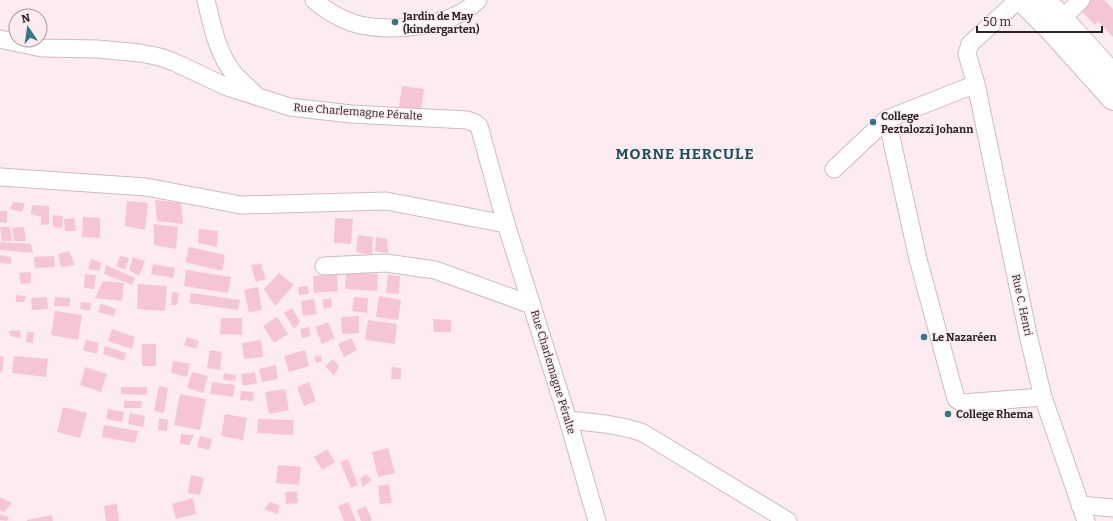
<svg xmlns="http://www.w3.org/2000/svg" width="1113" height="521" font-family="Bitter,serif">
  <rect width="100%" height="100%" fill="#fcebf0"/>
  <g fill="#f6c5d5">
    <polygon points="1086,0 1104,0 1113,9 1113,37 1098,21 1095,25 1078,8"/>
    <polygon points="402,86 424,89 420,116 398,113"/>
    <polygon points="155,200 181,203 183,224 157,221"/>
    <polygon points="127,201 148,203 145,230 125,226"/>
    <polygon points="13,202 25,203 22,212 10,209"/>
    <polygon points="32,205 49,206 49,224 41,225 41,217 31,214"/>
    <polygon points="0,211 7,211 7,223 0,222"/>
    <polygon points="53,215 63,216 62,228 53,227"/>
    <polygon points="83,217 100,218 100,238 82,237"/>
    <polygon points="74,218 76,231 65,231 64,219"/>
    <polygon points="335,218 353,219 351,244 334,243"/>
    <polygon points="154,224 178,227 176,249 154,245"/>
    <polygon points="0,227 10,227 12,241 2,241"/>
    <polygon points="24,227 26,241 14,241 12,228"/>
    <polygon points="199,229 218,231 217,247 198,243"/>
    <polygon points="358,235 373,237 372,255 356,252"/>
    <polygon points="376,237 387,239 388,253 375,251"/>
    <polygon points="0,242 31,244 33,253 0,250"/>
    <polygon points="189,247 225,255 222,271 185,262"/>
    <polygon points="69,251 75,265 61,267 58,254"/>
    <polygon points="0,255 11,257 11,264 0,263"/>
    <polygon points="54,256 55,267 35,268 34,257"/>
    <polygon points="120,256 129,258 125,270 116,266"/>
    <polygon points="133,257 145,261 139,276 129,270"/>
    <polygon points="91,259 102,263 99,271 88,269"/>
    <polygon points="153,264 175,268 173,278 151,274"/>
    <polygon points="261,264 266,279 256,282 251,265"/>
    <polygon points="106,265 135,278 132,285 104,274"/>
    <polygon points="186,270 231,277 228,293 184,286"/>
    <polygon points="31,272 31,283 21,284 19,273"/>
    <polygon points="346,272 378,274 377,291 345,289"/>
    <polygon points="279,273 294,285 275,306 264,289"/>
    <polygon points="85,274 96,275 94,289 84,288"/>
    <polygon points="337,274 338,291 314,293 313,276"/>
    <polygon points="388,275 400,276 399,294 386,293"/>
    <polygon points="103,281 124,283 122,301 95,298"/>
    <polygon points="138,284 167,286 165,311 137,309"/>
    <polygon points="308,286 309,294 299,295 298,287"/>
    <polygon points="258,287 262,310 249,312 244,290"/>
    <polygon points="172,292 179,293 177,305 171,305"/>
    <polygon points="191,293 240,300 238,310 189,303"/>
    <polygon points="16,295 26,296 24,302 16,302"/>
    <polygon points="379,296 401,300 398,320 376,317"/>
    <polygon points="47,297 48,309 32,310 31,298"/>
    <polygon points="55,297 70,298 70,306 54,306"/>
    <polygon points="354,297 368,298 367,313 352,311"/>
    <polygon points="331,298 332,307 324,309 322,300"/>
    <polygon points="314,299 317,314 303,316 301,301"/>
    <polygon points="81,302 91,303 90,311 80,309"/>
    <polygon points="101,304 116,309 114,316 98,312"/>
    <polygon points="292,308 300,322 294,329 284,313"/>
    <polygon points="55,311 82,315 78,340 51,335"/>
    <polygon points="359,316 359,333 342,334 341,317"/>
    <polygon points="277,317 288,334 274,343 263,326"/>
    <polygon points="221,318 242,318 242,335 220,334"/>
    <polygon points="433,319 451,320 451,332 434,332"/>
    <polygon points="368,320 397,324 395,344 365,340"/>
    <polygon points="328,322 335,338 322,344 315,327"/>
    <polygon points="309,327 311,336 302,338 300,329"/>
    <polygon points="112,329 135,337 132,349 108,341"/>
    <polygon points="20,330 21,338 10,336 9,331"/>
    <polygon points="27,332 34,332 33,343 26,342"/>
    <polygon points="187,337 199,341 196,349 184,345"/>
    <polygon points="351,338 357,350 344,357 338,344"/>
    <polygon points="86,340 99,343 97,354 83,350"/>
    <polygon points="261,340 263,357 244,359 242,343"/>
    <rect x="142" y="344" width="14" height="22"/>
    <polygon points="105,346 126,353 124,361 103,354"/>
    <polygon points="210,350 222,352 220,370 207,368"/>
    <polygon points="305,350 309,366 289,372 284,356"/>
    <polygon points="321,355 322,361 316,363 314,357"/>
    <polygon points="0,356 4,357 2,373 0,372"/>
    <polygon points="14,356 48,359 46,377 12,373"/>
    <polygon points="333,359 339,366 334,376 325,366"/>
    <polygon points="173,361 190,364 187,377 171,373"/>
    <polygon points="276,365 278,379 262,382 259,369"/>
    <polygon points="85,367 107,374 101,392 80,385"/>
    <polygon points="392,367 401,368 401,379 391,379"/>
    <polygon points="192,372 208,376 203,393 187,388"/>
    <polygon points="255,372 257,383 243,386 241,374"/>
    <polygon points="224,373 236,375 235,381 223,380"/>
    <polygon points="212,382 235,385 233,397 210,394"/>
    <polygon points="309,382 316,401 304,406 297,387"/>
    <polygon points="159,386 168,388 164,413 154,411"/>
    <polygon points="121,387 147,387 147,395 121,394"/>
    <polygon points="285,389 289,410 269,414 265,392"/>
    <polygon points="241,391 254,392 253,401 240,400"/>
    <polygon points="180,394 206,399 200,430 174,425"/>
    <polygon points="124,401 142,401 141,408 124,408"/>
    <polygon points="63,407 87,413 80,438 57,432"/>
    <polygon points="108,409 124,412 122,422 106,419"/>
    <polygon points="130,413 145,416 143,427 128,424"/>
    <polygon points="225,414 247,418 243,440 221,436"/>
    <polygon points="159,418 168,420 167,431 158,430"/>
    <polygon points="258,419 294,420 293,435 257,433"/>
    <polygon points="104,425 138,431 135,443 102,437"/>
    <polygon points="181,434 194,435 189,445 180,444"/>
    <polygon points="200,436 212,439 209,450 197,447"/>
    <polygon points="388,448 395,473 378,477 372,452"/>
    <polygon points="327,449 335,462 322,470 314,457"/>
    <polygon points="348,459 358,485 351,488 340,462"/>
    <polygon points="278,465 301,467 299,485 276,483"/>
    <polygon points="366,474 372,480 363,487 360,479"/>
    <polygon points="191,475 204,478 200,495 188,493"/>
    <polygon points="389,484 392,503 380,504 378,486"/>
    <polygon points="297,491 298,503 286,504 285,492"/>
    <polygon points="0,497 12,503 4,512 0,510"/>
    <polygon points="193,498 196,514 176,519 172,504"/>
    <polygon points="270,502 280,506 277,514 264,509"/>
    <polygon points="348,502 356,521 344,521 338,506"/>
    <polygon points="117,504 119,521 106,521 104,506"/>
    <polygon points="366,506 372,520 370,521 361,521 357,510"/>
    <polygon points="0,514 9,517 7,521 0,520"/>
    <polygon points="52,515 53,521 27,521 27,520"/>
  </g>
  <g fill="none" stroke-linecap="round" stroke-linejoin="round">
    <g stroke="#ccbcc0" stroke-width="19">
      <g id="minor">
        <path d="M 206,0 C 212,25 217,54 235,75 C 241,81 248,88 255,94"/>
        <path d="M 314,0 C 325,10 339,18 353,23 C 388,34 453,27 478,0"/>
        <polyline points="1054,27 1081,0"/>
        <polyline points="0,39 42,48 98,49 140,53 160,57 174,62 227,87 290,107 351,114 467,120 475,123 479,126 506,224 568,420 597,521"/>
        <polyline points="976,84 1029,339 1043,397 1086,521"/>
        <polyline points="887,119 918,259 956,399 962,403 1043,397"/>
        <polyline points="834,169 887,119 976,84 967,54 970,44 1018,0"/>
        <polyline points="1,177 146,187 241,205 386,201 506,224"/>
        <polyline points="324,266 386,263 435,270 532,305"/>
        <path d="M 568,420 C 594,423 619,424 643,433 L 788,521"/>
        <polyline points="1080,505 1113,508"/>
      </g>
    </g>
    <g stroke="#ccbcc0" stroke-width="24">
      <g id="major">
        <polyline points="1021,0 1051,30 1113,99"/>
        <polyline points="1045,0 1113,75"/>
      </g>
    </g>
    <use href="#minor" stroke="#fff" stroke-width="17"/>
    <use href="#major" stroke="#fff" stroke-width="22"/>
  </g>
  <g fill="#327a83" stroke="#fcebf0" stroke-width="1.5">
    <circle cx="395" cy="22" r="4"/>
    <circle cx="873" cy="122" r="4"/>
    <circle cx="924" cy="337" r="4"/>
    <circle cx="948" cy="414" r="4"/>
  </g>
  <g text-anchor="middle" dominant-baseline="central" stroke-width="3" stroke-linejoin="round" paint-order="stroke">
    <g font-size="11" font-weight="bold" fill="#292325" stroke="#fcebf0" text-anchor="start">
      <text x="403" y="16">Jardin de May<tspan x="403" dy="13">(kindergarten)</tspan></text>
      <text x="881" y="116">College<tspan x="881" dy="13">Peztalozzi Johann</tspan></text>
      <text x="932" y="337">Le Nazaréen</text>
      <text x="956" y="414">College Rhema</text>
    </g>
    <g font-size="11" fill="#292325" stroke="#fcebf0">
      <text transform="translate(358 112) rotate(4)">Rue Charlemagne Péralte</text>
      <text transform="translate(1022 305) rotate(78)">Rue C. Henri</text>
      <text transform="translate(553 372) rotate(73)">Rue Charlemagne Péralte</text>
    </g>
    <g font-size="15" font-weight="bold" letter-spacing="1" fill="#165259" stroke="#fcebf0">
      <text x="685" y="154">MORNE HERCULE</text>
    </g>
  </g>
  <g transform="translate(28 28) rotate(347)"><circle r="19" fill="#fcebf0" stroke="#a89b9f"/>
  <path d="M0-3L7 15L0 10L-7 15Z" fill="#327a83"/>
  <text y="-6" font-size="11" font-weight="bold" text-anchor="middle" fill="#292325">N</text>
  </g>
  <path d="M977 26v6h125v-6" fill="none" stroke="#292325" stroke-width="2"/>
  <text x="983" y="26" font-size="12" fill="#292325" stroke="#fcebf0" stroke-width="3" paint-order="stroke">50 m</text>
</svg>
